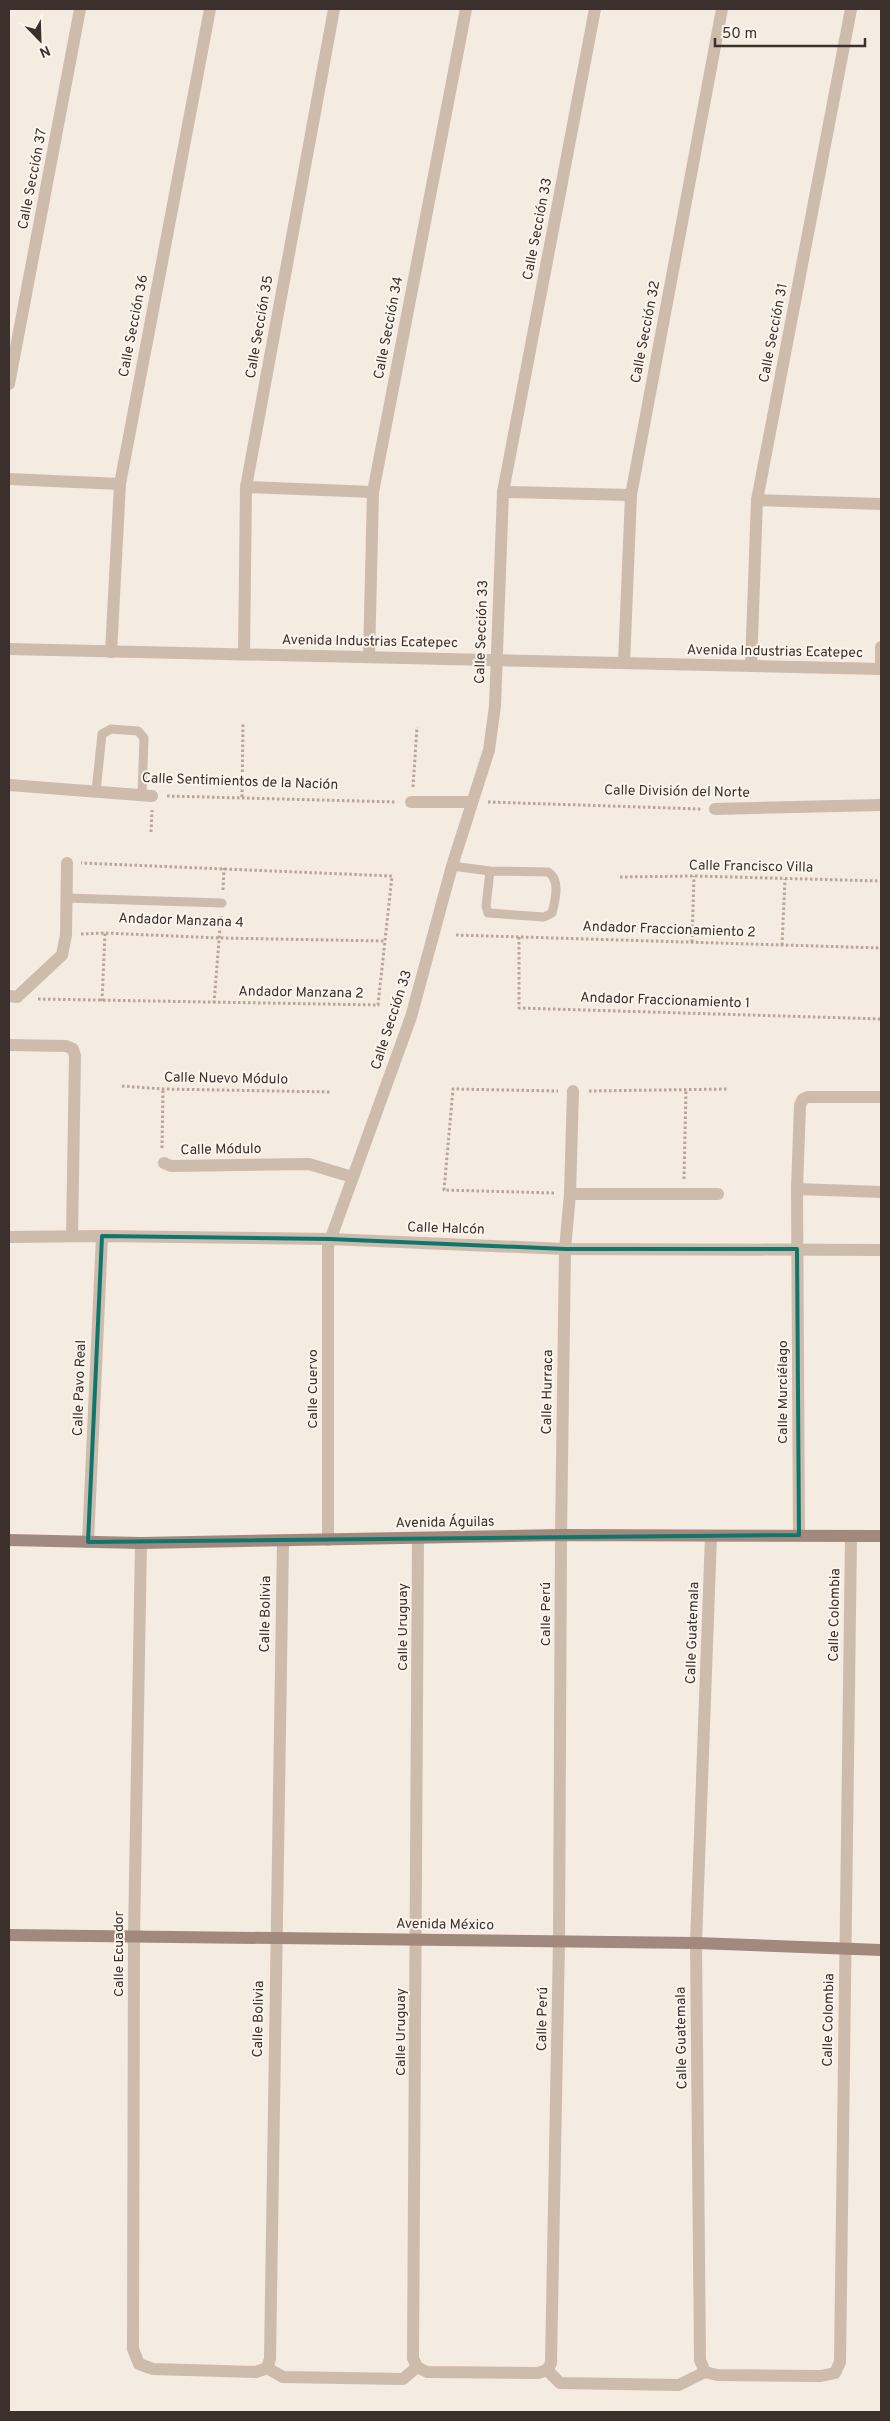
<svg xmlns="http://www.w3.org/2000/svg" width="890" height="2421" font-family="Overpass,sans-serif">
  <rect width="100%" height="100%" fill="#f4ebe1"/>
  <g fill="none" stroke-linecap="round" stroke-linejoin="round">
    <g stroke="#b9a596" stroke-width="3" stroke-dasharray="2.5 2.5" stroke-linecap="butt">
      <polyline points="413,787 417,727"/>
      <polyline points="167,796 396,802"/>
      <polyline points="242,797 243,723"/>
      <polyline points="488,802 701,809"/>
      <polyline points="151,832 152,810"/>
      <polyline points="620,877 694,876 881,881"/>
      <polyline points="223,890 224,868"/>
      <polyline points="81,934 105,933 219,938 385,941"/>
      <polyline points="456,935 881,948"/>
      <polyline points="519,937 519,1008 881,1019"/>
      <polyline points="692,942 694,876"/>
      <polyline points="782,945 785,879"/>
      <polyline points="38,999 378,1005 392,876 81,863"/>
      <polyline points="102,1001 105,933"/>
      <polyline points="214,1003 221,916"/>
      <polyline points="122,1086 163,1089 331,1092"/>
      <polyline points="589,1091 728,1089"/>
      <polyline points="162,1148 163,1089"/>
      <polyline points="684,1179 686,1090"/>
      <polyline points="554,1193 444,1190 453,1089 558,1091"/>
    </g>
    <g stroke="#cdbbac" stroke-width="9">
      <polyline points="96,791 102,734 111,729 138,731 144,738 142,795"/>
      <path d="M 452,866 L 490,871 L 548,872 C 561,879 555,901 552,913 L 544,917 L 488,913 L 486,906 L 490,871"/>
      <polyline points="66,898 222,903"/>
    </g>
    <g stroke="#cdbbac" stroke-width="12">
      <polyline points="9,384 80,9"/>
      <polyline points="9,479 120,484"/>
      <polyline points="246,487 373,492"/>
      <polyline points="503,492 631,495"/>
      <polyline points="757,500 881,504"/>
      <polyline points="9,649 881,669"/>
      <polyline points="111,652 120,484 210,9"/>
      <polyline points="244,654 246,487 334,9"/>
      <polyline points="369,657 373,492 466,9"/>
      <polyline points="624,663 631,495 722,9"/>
      <polyline points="751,666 757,500 851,9"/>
      <polyline points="881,669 881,647"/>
      <polyline points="9,785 152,796"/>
      <polyline points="411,802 472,802"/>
      <polyline points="715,809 881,805"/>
      <polyline points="9,996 17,997 62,955 66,935 67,863"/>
      <polyline points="9,1045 66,1046 73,1049 75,1056 72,1236"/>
      <polyline points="164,1163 171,1166 309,1164 352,1177"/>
      <polyline points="797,1189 881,1192"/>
      <polyline points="570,1194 718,1194"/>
      <polyline points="9,1237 102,1236 330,1239 565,1249 881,1250"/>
      <polyline points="799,1535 797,1189 800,1105 803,1099 808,1097 881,1097"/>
      <polyline points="328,1540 328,1246 411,1017 452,866 489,750 495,706 503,492 595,9"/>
      <polyline points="88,1542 102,1236"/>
      <polyline points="141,1543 134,1937 133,2349 139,2364 153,2369 256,2372 267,2368 270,2359 283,1541"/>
      <polyline points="417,2367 427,2372 538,2373 547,2370 551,2363 559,1942 561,1535 565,1249 570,1194 573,1091"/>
      <polyline points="417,2367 413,2358 418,1538"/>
      <polyline points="267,2368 283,2377 403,2379 417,2367"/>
      <polyline points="547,2370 560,2383 679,2385 705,2372"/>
      <polyline points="705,2372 717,2375 821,2376 835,2373 840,2362 851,1536"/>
      <polyline points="705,2372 700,2360 696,1943 711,1536"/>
    </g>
    <g stroke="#a18a7d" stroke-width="12">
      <polyline points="9,1540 141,1543 561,1535 881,1536"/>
      <polyline points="9,1935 696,1943 881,1950"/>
    </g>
  </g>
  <path fill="none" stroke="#0f766e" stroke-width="4" stroke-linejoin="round" d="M 102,1236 L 330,1239 L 565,1249 L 797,1249 L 799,1535 L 88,1542 Z"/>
  <g text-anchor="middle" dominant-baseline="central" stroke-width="4" stroke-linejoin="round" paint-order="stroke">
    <g font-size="14" fill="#3b302b" stroke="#fbf5ee">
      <text transform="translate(33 179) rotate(-79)">Calle Sección 37</text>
      <text transform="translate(538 229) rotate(-79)">Calle Sección 33</text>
      <text transform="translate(134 326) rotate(-79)">Calle Sección 36</text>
      <text transform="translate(260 327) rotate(-80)">Calle Sección 35</text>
      <text transform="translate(389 328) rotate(-79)">Calle Sección 34</text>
      <text transform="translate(646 332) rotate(-79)">Calle Sección 32</text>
      <text transform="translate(774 333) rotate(-79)">Calle Sección 31</text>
      <text transform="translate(482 632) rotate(-88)">Calle Sección 33</text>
      <text transform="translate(370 642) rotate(1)">Avenida Industrias Ecatepec</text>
      <text transform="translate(775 652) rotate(1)">Avenida Industrias Ecatepec</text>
      <text transform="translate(240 782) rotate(2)">Calle Sentimientos de la Nación</text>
      <text transform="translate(677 792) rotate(1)">Calle División del Norte</text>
      <text transform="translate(751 867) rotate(1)">Calle Francisco Villa</text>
      <text transform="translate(181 921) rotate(2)">Andador Manzana 4</text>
      <text transform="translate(669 930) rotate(2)">Andador Fraccionamiento 2</text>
      <text transform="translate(301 993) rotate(1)">Andador Manzana 2</text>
      <text transform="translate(665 1001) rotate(2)">Andador Fraccionamiento 1</text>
      <text transform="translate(392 1020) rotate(-72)">Calle Sección 33</text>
      <text transform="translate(226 1079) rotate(1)">Calle Nuevo Módulo</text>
      <text transform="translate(221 1150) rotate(-1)">Calle Módulo</text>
      <text transform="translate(446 1229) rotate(2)">Calle Halcón</text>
      <text transform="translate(80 1388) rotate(-88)">Calle Pavo Real</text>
      <text transform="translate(313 1389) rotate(-90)">Calle Cuervo</text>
      <text transform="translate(548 1392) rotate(-89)">Calle Hurraca</text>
      <text transform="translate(783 1392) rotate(-90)">Calle Murciélago</text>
      <text transform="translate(445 1523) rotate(-1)">Avenida Águilas</text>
      <text transform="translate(266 1614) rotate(-89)">Calle Bolivia</text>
      <text transform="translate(546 1614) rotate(-90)">Calle Perú</text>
      <text transform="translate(835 1615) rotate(-89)">Calle Colombia</text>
      <text transform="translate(403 1627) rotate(-90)">Calle Uruguay</text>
      <text transform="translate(693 1633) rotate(-88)">Calle Guatemala</text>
      <text transform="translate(445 1925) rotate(1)">Avenida México</text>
      <text transform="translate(119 1954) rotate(-90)">Calle Ecuador</text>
      <text transform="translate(259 2019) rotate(-89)">Calle Bolivia</text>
      <text transform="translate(543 2019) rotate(-89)">Calle Perú</text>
      <text transform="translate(829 2020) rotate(-89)">Calle Colombia</text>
      <text transform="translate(401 2032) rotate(-90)">Calle Uruguay</text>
      <text transform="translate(682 2038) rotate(-91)">Calle Guatemala</text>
    </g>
  </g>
  <rect width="890" height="2421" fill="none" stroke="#3b302b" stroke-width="20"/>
  <g transform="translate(40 40) rotate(157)" stroke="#fbf5ee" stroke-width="4" paint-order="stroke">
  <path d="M0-4L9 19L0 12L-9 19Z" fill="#3b302b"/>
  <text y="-8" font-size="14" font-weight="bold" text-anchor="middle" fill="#3b302b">N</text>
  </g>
  <path d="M715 38v8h150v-8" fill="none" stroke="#3b302b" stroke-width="2.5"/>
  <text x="722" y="38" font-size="15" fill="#3b302b" stroke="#fbf5ee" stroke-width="4" paint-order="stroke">50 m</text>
</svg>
